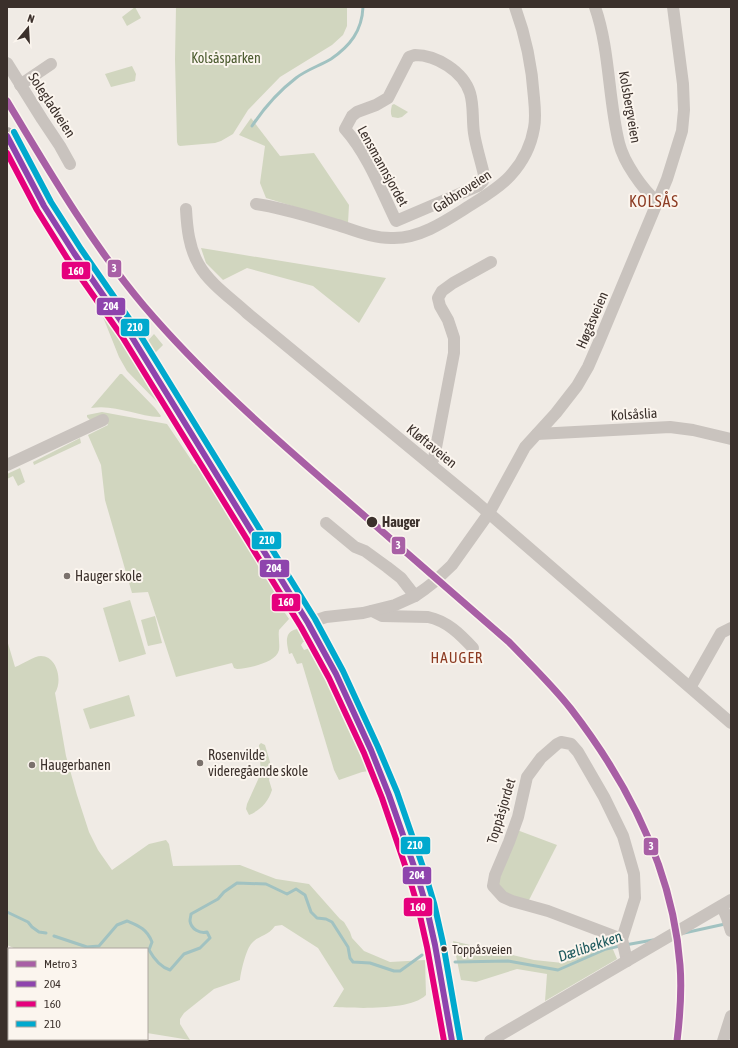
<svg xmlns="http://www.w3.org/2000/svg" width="738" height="1048" font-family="'Asap Condensed',sans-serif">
  <rect width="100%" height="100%" fill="#f0ebe5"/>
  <g fill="#d1d6bf">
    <polygon points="135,7 141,18 127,26 122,17"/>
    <polygon points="176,7 347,7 347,26 343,35 332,45 280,77 248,110 233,134 221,141 215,143 180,146 178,145 177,142 175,59"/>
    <polygon points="132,66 136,74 135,81 111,87 105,74"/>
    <path d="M 394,104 L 408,112 L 402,117 L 398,118 L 392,117 C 390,113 391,109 392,105 Z"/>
    <polygon points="251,118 280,156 314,153 349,205 348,223 266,198 260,183 265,146 239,135"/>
    <polygon points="12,130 71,226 63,220 55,211"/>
    <path d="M 20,179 C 69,252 121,325 160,405 L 127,371 L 119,357 L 99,307 L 90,291 L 40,217 Z"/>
    <polygon points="201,248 386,278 359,323 313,286 247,268 223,280 206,263"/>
    <polygon points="154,334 163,345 154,354 175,386 172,386 145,344"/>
    <path d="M 120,374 L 122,374 L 155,408 L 161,416 L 160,417 C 136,416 115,404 91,408 Z"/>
    <path d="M 102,412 L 167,424 L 194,464 L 201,466 L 290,605 L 283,610 L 289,619 L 279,630 C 278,637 280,643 279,650 C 276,663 249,668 237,669 L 234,668 L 232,663 L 176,677 L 148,592 L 132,593 L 105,500 L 101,465 L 88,435 L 108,425 L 102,415 L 90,420 L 87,417 L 87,415 Z"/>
    <polygon points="80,438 81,443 34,465 33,462"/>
    <polygon points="20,468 25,482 18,486 13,476 7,479 7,474"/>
    <polygon points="130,600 146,654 119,662 103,608"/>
    <polygon points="155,616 162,643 148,646 141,620"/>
    <path d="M 297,629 L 306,630 L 309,641 L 303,642 L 301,645 L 304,650 L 315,646 L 343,700 L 395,830 L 378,793 L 369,771 L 362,772 L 339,780 L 334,770 L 302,663 L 297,664 L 292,653 L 289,654 C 287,644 283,632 297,629 Z"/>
    <path d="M 7,640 L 15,667 C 23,664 34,656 41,656 C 57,656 63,681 55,693 L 66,756 L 77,795 L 89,832 L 98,850 L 112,870 L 149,844 L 166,840 L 169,844 L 173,866 L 240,865 L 276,879 L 309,884 L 340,919 L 344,922 L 350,932 L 352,938 L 364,951 L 390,962 L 425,960 L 426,995 C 410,1011 355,1008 333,1007 L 344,989 L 318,948 L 282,925 L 275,926 C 267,937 259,935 252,943 C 246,949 241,971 240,980 L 214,989 L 184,1013 L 180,1019 L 180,1024 L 190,1040 L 147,1033 L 147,949 L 16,949 L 7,945 Z"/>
    <polygon points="129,695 135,716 90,729 83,709"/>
    <path d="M 261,743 L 265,745 L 270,762 L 271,772 L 269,780 L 272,790 C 268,802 261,810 249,815 L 246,809 L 247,804 L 261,773 L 259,745 Z"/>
    <polygon points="517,830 557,845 528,902 499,891 497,879"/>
    <polygon points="609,940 617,959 545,1001 547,974 517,969 476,982 461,980 453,941 534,960 563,963"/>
    <polygon points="7,1027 9,1027 9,1039 76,1039 88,1041 7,1041"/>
  </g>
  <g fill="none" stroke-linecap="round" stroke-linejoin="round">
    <g stroke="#a1c2c1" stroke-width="3">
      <path d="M 252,126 C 264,108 279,91 296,78 C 306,70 319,66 331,59 C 350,46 362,31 363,7"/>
      <polyline points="7,912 28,922 32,927 39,932 46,933"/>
      <polyline points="684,933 725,924"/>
      <path d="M 54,936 L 87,947 L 99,946 L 117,925 L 127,921 C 139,926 147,929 152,942 L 149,950 C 154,959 160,967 170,970 L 184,954 L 200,948 L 210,938 L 207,932 C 200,934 191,929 190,921 C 190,918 191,916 191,914 L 218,899 L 224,892 L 237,883 L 266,884 L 287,894 L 296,889 L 305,895 L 311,912 L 317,918 L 326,919 L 332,922 L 348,947 L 350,958 L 353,962 L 370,963 L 394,971 L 400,971 L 422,955"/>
      <polyline points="625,945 653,940"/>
      <polyline points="455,962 508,961 558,970 606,949 620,946"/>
    </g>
    <g stroke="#c9c3be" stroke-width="12">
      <path d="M 595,7 C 610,50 608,98 619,143 C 624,163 642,188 657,202"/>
      <path d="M 415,55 C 436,55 463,71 470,93 C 474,106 472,120 474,133 C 476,147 481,161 484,175 L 483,181 L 478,186 L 396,221 C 381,190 368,155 345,129 L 352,116 L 357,112 L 376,105 L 388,98 L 409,57 Z"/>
      <polyline points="7,63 42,119 60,146 70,164"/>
      <polyline points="20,85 51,64"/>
      <path d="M 256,204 C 284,208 311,217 338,225 C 356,231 375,239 394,238 C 420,238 444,222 466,208 C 480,199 498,189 510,176 C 522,163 531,146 534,128 C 536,118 535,108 534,98 C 532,66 526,37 515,7"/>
      <path d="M 186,209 C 187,228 189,248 199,265 C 209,283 232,299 247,313 L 476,502 L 731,723"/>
      <polyline points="537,434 670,427 693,430 731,439"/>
      <polyline points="430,464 434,458 454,353 454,338 448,320 440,306 438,298 442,291 453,283 491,262"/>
      <polyline points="7,465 103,420"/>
      <polyline points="326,523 355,547 365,551 387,567 401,578 415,596"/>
      <path d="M 372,611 L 382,616 L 428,617 C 447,621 460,634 473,648"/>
      <polyline points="308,623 326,617 363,613 395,605 415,596 425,589 434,582 452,565 489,513 525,447 556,413 577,386 588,367 598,344 667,179 682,131 684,110 683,84 673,7"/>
      <polyline points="691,686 721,633 731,628"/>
      <polyline points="722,906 727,918 731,931"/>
      <polyline points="622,939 548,911 512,901 503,897 493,886 495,875 509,842 518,817 527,777 541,758 557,744 561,742 571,744 578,752 604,797 623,836 634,874 635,898 622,939 627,961"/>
      <polyline points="490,1041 731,900"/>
      <polyline points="723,1041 731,1016"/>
    </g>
    <g stroke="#bab3ae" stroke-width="17">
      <polyline points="7,1018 9,1018"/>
      <polyline points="119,1039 130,1041"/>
    </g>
    <polyline stroke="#b8b1ad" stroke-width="18" points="7,136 44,206 74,253 130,334 308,623 336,674 352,708 371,750 389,795 417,875 426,905 435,945 445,1007 449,1019 452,1041"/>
    <g stroke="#fbf5ee" stroke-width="9">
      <polyline id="bus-1" points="7,136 44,206 74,253 130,334 308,623 336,674 371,750 389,795 417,875 426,905 435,945 452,1041"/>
    </g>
    <g stroke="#fbf5ee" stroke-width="9">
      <polyline id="bus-2" points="7,153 37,210 67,258 123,338 301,627 329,678 364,753 382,798 409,877 418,907 427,947 444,1041"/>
    </g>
    <g stroke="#fbf5ee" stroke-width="9">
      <polyline id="bus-3" points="14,132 51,202 81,249 137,330 315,619 343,671 378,747 397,792 425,873 434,903 443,943 460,1040"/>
    </g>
    <use href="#bus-1" stroke="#8e44ad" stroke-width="6"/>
    <use href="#bus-2" stroke="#e5007d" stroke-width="6"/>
    <use href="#bus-3" stroke="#00a9ce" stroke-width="6"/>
    <g stroke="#fbf5ee" stroke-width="10">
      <path id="metro-1" d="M 7,101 C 49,171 91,243 144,306 C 202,374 269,433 337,492 C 395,542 452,592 509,642 C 530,664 552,685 571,709 C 628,783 673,871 680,965 C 682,990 680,1016 677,1041"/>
    </g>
    <use href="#metro-1" stroke="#a85fa5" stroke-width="7"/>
  </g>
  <g fill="#3b302b" stroke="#fbf5ee" stroke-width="1.5">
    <circle cx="372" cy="522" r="6"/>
    <circle cx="444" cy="949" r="3.5"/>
  </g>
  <g fill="#7a716c" stroke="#fbf5ee" stroke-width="1.5">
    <circle cx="67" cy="576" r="4"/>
    <circle cx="200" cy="763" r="4"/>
    <circle cx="32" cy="765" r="4"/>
  </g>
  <g text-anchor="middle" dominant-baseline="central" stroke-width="4" stroke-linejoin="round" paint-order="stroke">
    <g font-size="13" fill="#3b302b" stroke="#fbf5ee" text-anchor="start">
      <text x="452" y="949">Toppåsveien</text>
    </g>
    <g font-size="14" fill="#4a5a2e" stroke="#fbf5ee">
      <text x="226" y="58">Kolsåsparken</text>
    </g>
    <g font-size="14" fill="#3b302b" stroke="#fbf5ee">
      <text transform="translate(52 105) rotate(57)">Solegladveien</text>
      <text transform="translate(630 107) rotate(80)">Kolsbergveien</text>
      <text transform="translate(383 166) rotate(61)">Lensmannsjordet</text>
      <text transform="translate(462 191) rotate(-33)">Gabbroveien</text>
      <text transform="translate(592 320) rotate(-67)">Høgåsveien</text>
      <text transform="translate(634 414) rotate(-3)">Kolsåslia</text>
      <text transform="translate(432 446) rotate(39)">Kløftaveien</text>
      <text transform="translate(501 811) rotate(-73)">Toppåsjordet</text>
    </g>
    <g font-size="14" font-weight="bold" fill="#3b302b" stroke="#fbf5ee" text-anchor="start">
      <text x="382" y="522">Hauger</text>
    </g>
    <g font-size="14" fill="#3b302b" stroke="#fbf5ee" text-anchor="start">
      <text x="75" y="576">Hauger skole</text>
      <text x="208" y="755">Rosenvilde<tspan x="208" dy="16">videregående skole</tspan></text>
      <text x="40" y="765">Haugerbanen</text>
    </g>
    <g font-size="15" letter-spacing="1" fill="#8c3b22" stroke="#fbf5ee">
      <text x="457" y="657">HAUGER</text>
    </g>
    <g font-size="15" font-style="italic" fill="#1f5a5e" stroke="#fbf5ee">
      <text transform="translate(590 946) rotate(-19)">Dælibekken</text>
    </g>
    <g font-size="16" letter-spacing="1" fill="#8c3b22" stroke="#fbf5ee">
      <text x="654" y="201">KOLSÅS</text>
    </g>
  </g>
  <g stroke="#fbf5ee" stroke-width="1.5">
    <rect x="107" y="259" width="15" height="19" rx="4" fill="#a85fa5"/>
    <rect x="61" y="261" width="30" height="19" rx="4" fill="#e5007d"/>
    <rect x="96" y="297" width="30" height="19" rx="4" fill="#8e44ad"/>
    <rect x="120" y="318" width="30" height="19" rx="4" fill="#00a9ce"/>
    <rect x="251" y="531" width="31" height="19" rx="4" fill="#00a9ce"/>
    <rect x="391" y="536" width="15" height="19" rx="4" fill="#a85fa5"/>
    <rect x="259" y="559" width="31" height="19" rx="4" fill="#8e44ad"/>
    <rect x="271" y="593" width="30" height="19" rx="4" fill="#e5007d"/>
    <rect x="400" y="836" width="31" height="19" rx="4" fill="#00a9ce"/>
    <rect x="643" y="837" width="16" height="19" rx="4" fill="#a85fa5"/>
    <rect x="402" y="866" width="30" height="19" rx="4" fill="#8e44ad"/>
    <rect x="403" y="897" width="30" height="20" rx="4" fill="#e5007d"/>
  </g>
  <g font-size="11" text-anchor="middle" font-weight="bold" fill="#fff">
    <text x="114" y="272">3</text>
    <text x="76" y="275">160</text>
    <text x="111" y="310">204</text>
    <text x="135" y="331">210</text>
    <text x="267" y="544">210</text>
    <text x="398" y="549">3</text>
    <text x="274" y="572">204</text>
    <text x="286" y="606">160</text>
    <text x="415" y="849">210</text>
    <text x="651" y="850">3</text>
    <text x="417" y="879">204</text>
    <text x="418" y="911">160</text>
  </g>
  <rect width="738" height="1048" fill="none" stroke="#3b302b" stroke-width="16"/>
  <rect x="8" y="948" width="140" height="92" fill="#fbf5ee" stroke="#aea6a0"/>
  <rect x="16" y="961" width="20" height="6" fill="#a85fa5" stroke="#aea6a0"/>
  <text x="44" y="968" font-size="12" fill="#3b302b">Metro 3</text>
  <rect x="16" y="981" width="20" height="6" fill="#8e44ad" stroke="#aea6a0"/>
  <text x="44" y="988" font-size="12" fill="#3b302b">204</text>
  <rect x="16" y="1001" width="20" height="6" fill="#e5007d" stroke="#aea6a0"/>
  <text x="44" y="1008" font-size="12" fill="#3b302b">160</text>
  <rect x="16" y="1021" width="20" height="6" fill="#00a9ce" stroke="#aea6a0"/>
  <text x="44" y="1028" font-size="12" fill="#3b302b">210</text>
  <g transform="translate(28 28) rotate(18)" stroke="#fbf5ee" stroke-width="3" paint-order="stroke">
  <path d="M0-3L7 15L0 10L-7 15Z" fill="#3b302b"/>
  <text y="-6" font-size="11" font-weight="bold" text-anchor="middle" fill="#3b302b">N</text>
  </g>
</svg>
